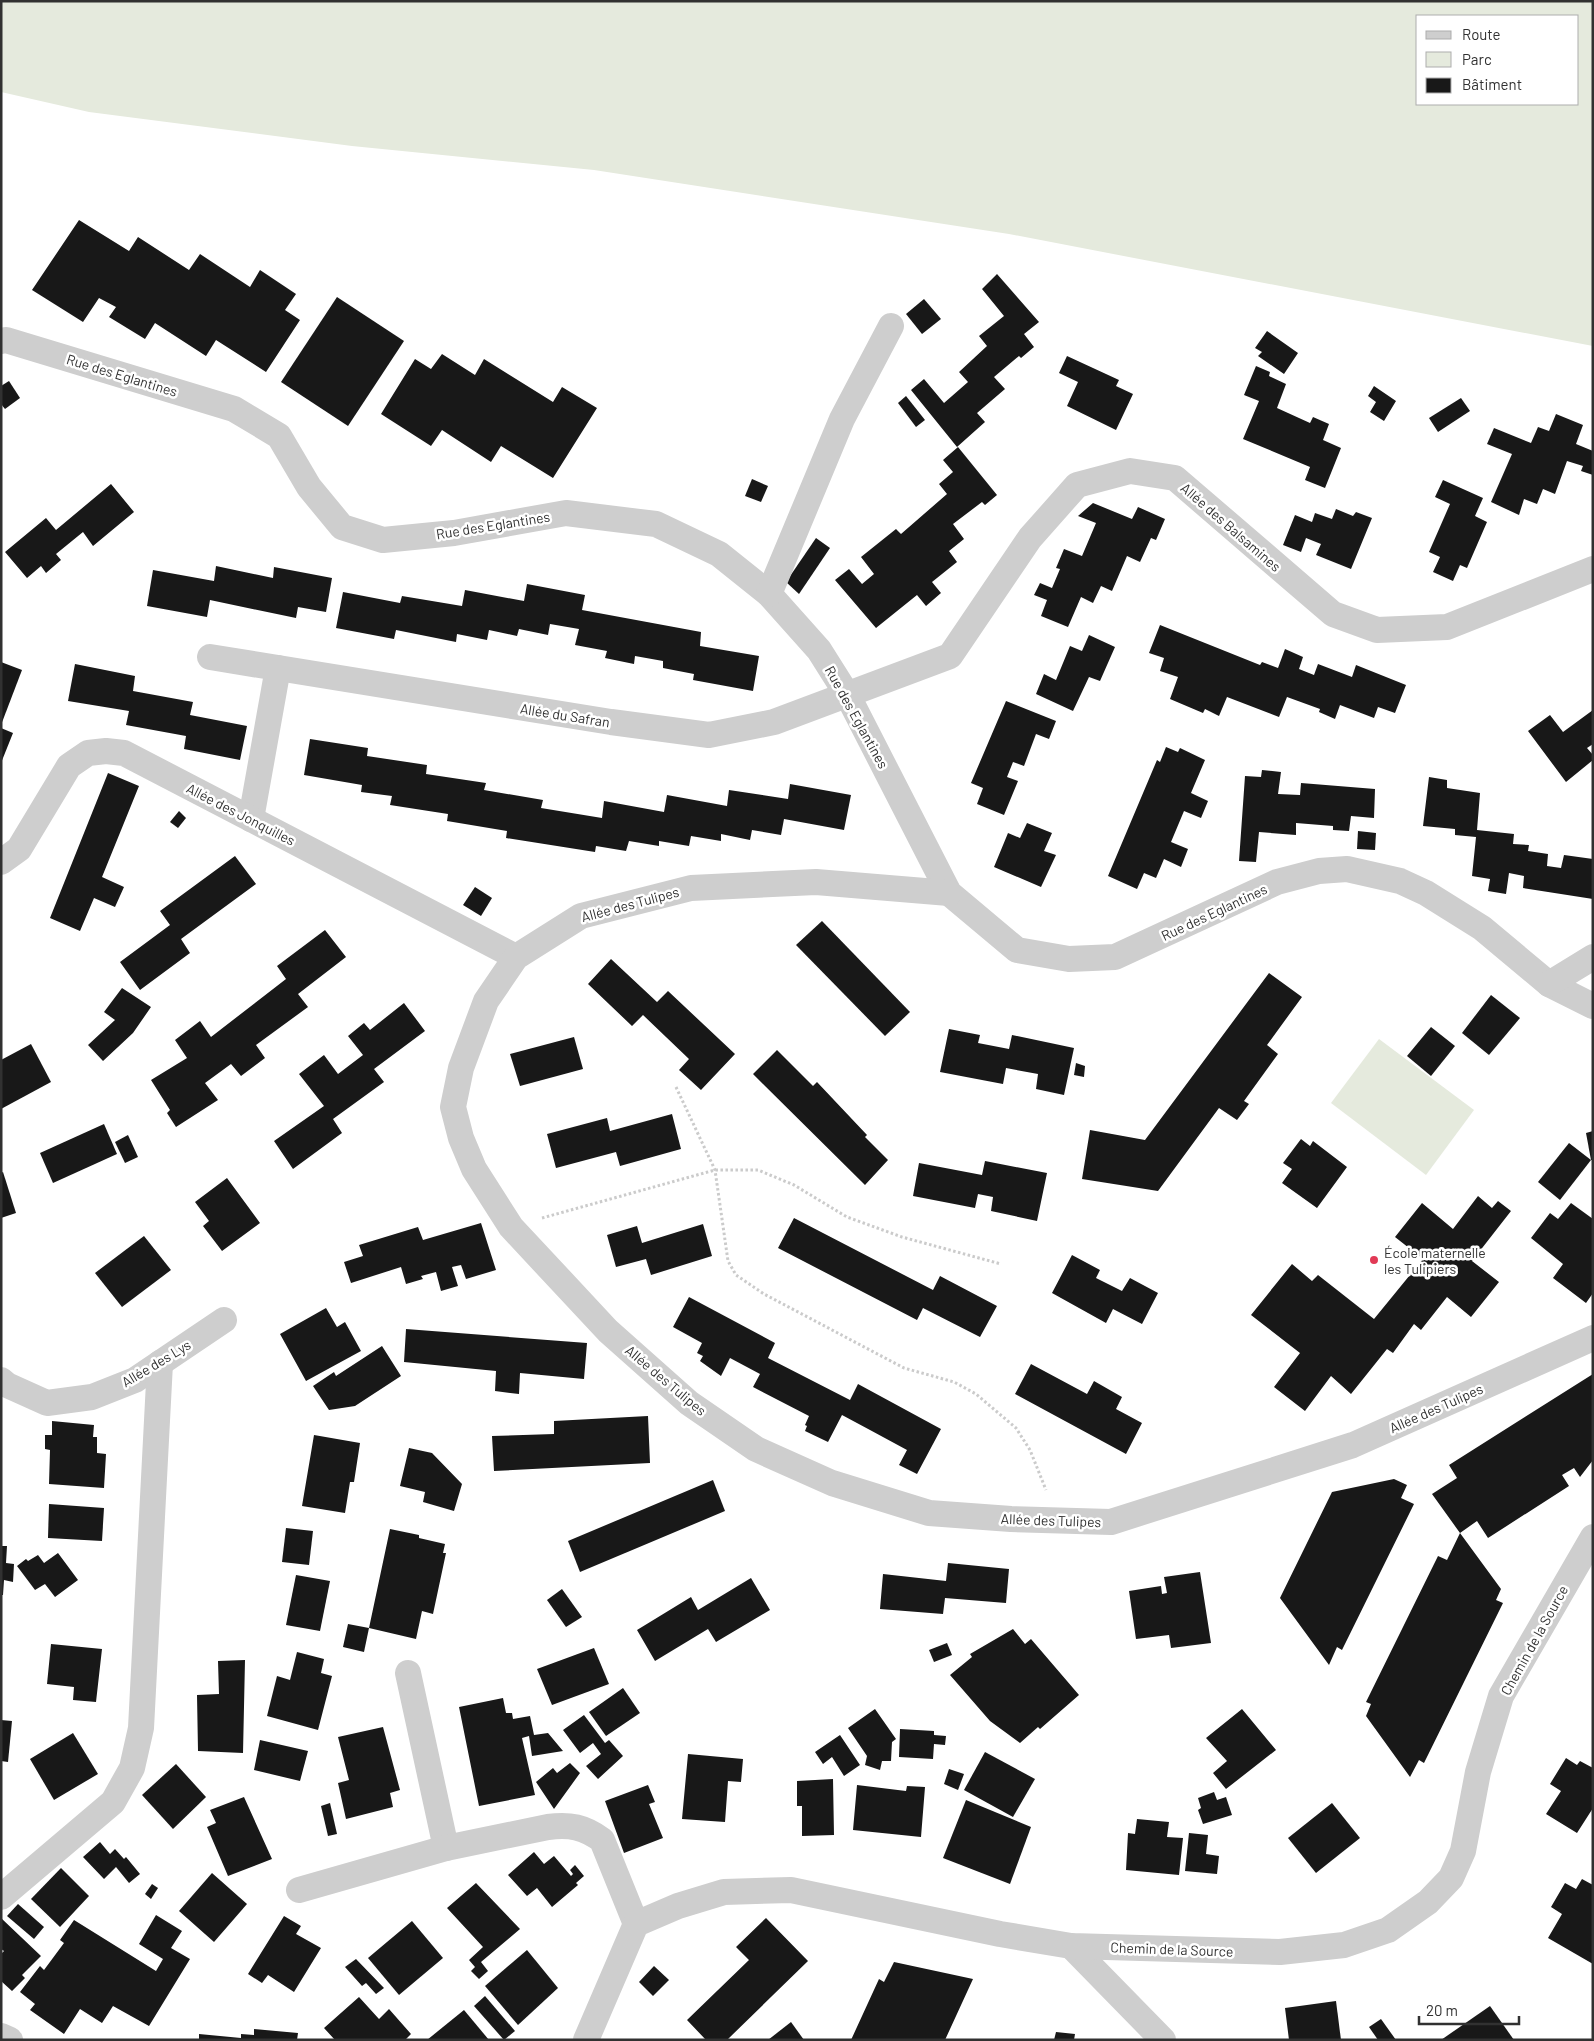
<svg xmlns="http://www.w3.org/2000/svg" width="1594" height="2041" font-family="Barlow,sans-serif">
  <rect width="100%" height="100%" fill="#fff"/>
  <g fill="#e5eadd" fill-rule="evenodd">
    <path d="M 1,1 L 1593,1 L 1593,346 L 1009,234 L 594,170 L 352,146 L 89,112 L 1,92 ZM 1418,16 L 1578,16 L 1578,104 L 1418,104 Z"/>
    <polygon points="1379,1039 1474,1110 1426,1175 1331,1103"/>
  </g>
  <g fill="#181818">
    <polygon points="79,220 129,251 138,237 189,270 200,254 250,287 260,270 296,294 285,310 300,320 266,372 216,340 206,356 155,323 145,339 109,317 116,307 99,298 83,322 32,290"/>
    <polygon points="997,274 1039,322 1024,334 1034,347 1021,358 1019,356 994,377 1005,389 977,413 985,422 957,447 911,390 924,379 944,403 968,382 959,372 987,346 979,336 1004,316 982,289"/>
    <polygon points="337,297 404,341 348,426 281,382"/>
    <polygon points="924,299 941,319 922,334 906,314"/>
    <polygon points="1267,331 1298,353 1284,374 1258,356 1262,352 1255,348"/>
    <polygon points="442,354 475,375 484,359 553,402 562,387 597,408 553,478 501,446 491,462 442,430 431,446 381,414 415,359 431,369"/>
    <polygon points="1067,356 1119,380 1116,386 1133,394 1116,430 1067,406 1078,382 1059,373"/>
    <polygon points="1256,366 1270,372 1269,376 1286,384 1277,408 1310,423 1313,417 1329,424 1323,440 1341,448 1325,488 1305,480 1310,467 1243,439 1259,401 1244,395"/>
    <polygon points="9,381 20,398 5,409 1,404 1,386"/>
    <polygon points="1374,386 1396,401 1384,421 1370,412 1376,402 1368,396"/>
    <polygon points="906,396 925,420 916,427 898,403"/>
    <polygon points="1461,398 1470,411 1438,432 1429,418"/>
    <polygon points="1556,414 1583,425 1576,444 1593,451 1593,475 1581,471 1583,466 1567,461 1555,494 1543,489 1537,504 1524,499 1519,515 1491,502 1512,454 1487,444 1494,428 1531,443 1538,427 1549,431"/>
    <polygon points="958,447 997,495 985,505 982,502 953,524 964,539 949,551 957,562 932,582 941,593 926,606 917,595 876,628 835,580 849,569 862,584 874,574 861,557 896,529 901,534 947,494 939,484 953,472 943,460"/>
    <polygon points="752,479 768,486 761,502 745,496"/>
    <polygon points="1443,480 1483,498 1475,516 1487,522 1467,568 1460,565 1453,581 1433,572 1440,557 1429,552 1450,504 1435,497"/>
    <polygon points="111,484 134,512 93,546 83,532 56,554 61,560 46,573 41,566 27,578 5,552 46,518 56,530"/>
    <polygon points="1093,503 1132,519 1138,507 1165,519 1156,540 1151,538 1140,562 1127,556 1112,591 1101,586 1093,603 1081,597 1068,627 1041,616 1047,600 1034,595 1040,583 1052,588 1060,569 1056,568 1064,549 1082,556 1096,523 1078,516"/>
    <polygon points="1336,509 1353,516 1356,512 1372,518 1351,569 1316,555 1321,544 1306,538 1301,552 1283,545 1295,515 1312,522 1315,513 1332,519"/>
    <polygon points="816,538 830,548 799,594 786,582"/>
    <polygon points="216,566 273,578 274,567 332,578 326,612 298,607 296,618 210,600 207,617 147,606 153,570 214,581"/>
    <polygon points="527,584 585,595 582,610 701,632 700,646 759,656 753,691 693,680 694,674 663,668 663,661 635,656 634,664 605,658 607,651 575,645 579,629 550,624 548,635 519,629 517,636 489,630 487,640 457,634 456,642 396,630 394,639 336,628 343,592 400,603 402,596 462,606 465,590 524,601"/>
    <polygon points="1160,625 1260,665 1262,662 1278,668 1285,649 1303,657 1299,669 1314,675 1318,664 1352,677 1356,665 1406,685 1395,713 1378,707 1374,718 1340,705 1335,719 1319,712 1320,709 1287,697 1279,717 1227,697 1219,716 1205,709 1203,713 1170,699 1178,677 1160,671 1164,658 1149,653"/>
    <polygon points="1089,635 1115,647 1100,681 1089,677 1073,711 1036,694 1044,674 1056,680 1070,646 1082,651"/>
    <polygon points="1,662 22,670 1,725"/>
    <polygon points="75,664 135,676 133,691 193,702 190,715 247,726 240,760 184,749 186,736 126,725 129,711 68,701"/>
    <polygon points="1006,701 1056,721 1049,739 1036,734 1024,766 1013,762 1007,777 1018,781 1004,815 977,804 983,788 971,783"/>
    <polygon points="1593,710 1593,744 1587,748 1593,755 1593,760 1566,782 1528,731 1550,715 1563,732"/>
    <polygon points="1,728 13,733 1,763"/>
    <polygon points="310,739 368,748 367,756 427,765 426,774 486,783 484,790 543,800 541,808 602,818 604,801 664,812 667,795 727,806 729,790 788,799 790,784 851,795 844,830 784,819 781,835 752,830 750,840 721,834 721,841 691,836 689,846 659,841 659,846 629,841 626,851 596,846 595,852 506,838 507,831 447,821 448,814 390,805 392,796 361,792 362,785 304,775"/>
    <polygon points="1166,747 1178,752 1180,748 1205,760 1191,793 1208,801 1201,818 1184,811 1171,842 1188,849 1181,867 1164,859 1156,878 1144,873 1137,889 1108,876 1157,760 1160,762"/>
    <polygon points="1262,770 1281,772 1278,794 1300,795 1301,783 1375,789 1374,818 1351,816 1349,831 1333,830 1333,826 1296,823 1296,835 1259,832 1256,862 1239,861 1245,776 1261,777"/>
    <polygon points="108,773 139,786 102,877 124,887 115,907 94,898 80,931 50,918"/>
    <polygon points="1429,777 1447,780 1447,788 1480,793 1477,830 1514,834 1513,844 1529,845 1528,851 1548,854 1547,866 1561,868 1564,855 1593,859 1593,899 1523,888 1524,876 1509,873 1506,894 1488,891 1490,879 1472,876 1476,837 1455,835 1455,829 1423,826"/>
    <polygon points="179,811 186,818 178,828 170,822"/>
    <polygon points="1027,823 1052,833 1044,851 1056,855 1041,887 994,867 1008,833 1020,838"/>
    <polygon points="1358,831 1376,833 1375,850 1357,849"/>
    <polygon points="235,856 256,884 181,939 190,953 140,990 120,962 170,925 160,911"/>
    <polygon points="475,887 492,898 481,916 463,905"/>
    <polygon points="822,921 910,1012 885,1036 796,945"/>
    <polygon points="325,930 346,957 298,994 308,1007 256,1045 265,1058 241,1076 231,1064 205,1083 218,1100 176,1127 167,1113 170,1110 151,1080 187,1058 175,1040 200,1021 211,1037 286,979 277,966"/>
    <polygon points="611,959 657,1002 668,991 735,1054 701,1090 679,1070 689,1059 643,1015 632,1026 588,984"/>
    <polygon points="1269,973 1302,997 1267,1045 1278,1054 1244,1101 1249,1104 1237,1120 1219,1108 1158,1191 1082,1179 1090,1130 1145,1140"/>
    <polygon points="122,988 151,1007 133,1033 103,1061 88,1045 115,1020 104,1012"/>
    <polygon points="1491,995 1520,1018 1489,1055 1462,1033"/>
    <polygon points="404,1003 425,1031 374,1069 384,1082 333,1119 342,1133 293,1169 274,1141 324,1106 299,1074 324,1055 338,1074 363,1055 348,1036 364,1023 370,1030"/>
    <polygon points="1431,1027 1455,1046 1431,1076 1407,1056"/>
    <polygon points="949,1029 980,1035 978,1043 1009,1049 1012,1035 1074,1048 1064,1095 1036,1089 1038,1074 1006,1068 1003,1084 940,1072"/>
    <polygon points="574,1037 583,1069 520,1086 510,1054"/>
    <polygon points="31,1044 51,1082 1,1109 1,1060"/>
    <polygon points="777,1050 813,1086 817,1082 867,1135 865,1137 888,1160 865,1185 753,1074"/>
    <polygon points="1076,1063 1085,1066 1084,1077 1074,1075"/>
    <polygon points="672,1114 681,1149 620,1166 616,1152 556,1168 547,1134 607,1118 610,1131"/>
    <polygon points="104,1124 117,1154 53,1183 40,1153"/>
    <polygon points="1593,1131 1593,1160 1591,1160 1586,1133"/>
    <polygon points="128,1135 138,1157 125,1163 115,1142"/>
    <polygon points="1301,1139 1310,1146 1313,1141 1347,1167 1317,1208 1282,1183 1292,1169 1283,1163"/>
    <polygon points="1569,1143 1591,1160 1560,1200 1538,1182"/>
    <polygon points="985,1161 1047,1173 1037,1221 991,1211 993,1197 978,1194 975,1208 913,1196 919,1163 982,1175"/>
    <polygon points="3,1172 16,1213 1,1218 1,1173"/>
    <polygon points="227,1178 260,1223 222,1251 203,1226 209,1221 195,1202"/>
    <polygon points="1478,1196 1492,1208 1498,1201 1511,1211 1472,1261 1499,1282 1471,1317 1447,1297 1421,1330 1414,1324 1393,1353 1387,1349 1351,1394 1331,1376 1305,1411 1274,1387 1300,1353 1251,1315 1292,1264 1312,1281 1318,1275 1374,1319 1423,1259 1395,1237 1422,1203 1453,1229"/>
    <polygon points="1571,1203 1593,1219 1593,1293 1586,1303 1553,1278 1563,1264 1531,1238 1550,1213 1558,1219"/>
    <polygon points="794,1218 933,1290 940,1276 997,1306 980,1337 923,1308 917,1320 778,1248"/>
    <polygon points="481,1223 496,1270 466,1279 461,1265 452,1267 458,1286 441,1291 436,1272 421,1276 423,1279 406,1284 401,1267 351,1283 344,1262 363,1256 359,1245 418,1227 423,1240"/>
    <polygon points="703,1224 712,1256 651,1275 646,1259 616,1267 607,1235 637,1226 642,1243"/>
    <polygon points="144,1236 171,1270 122,1307 95,1273"/>
    <polygon points="1072,1255 1100,1270 1096,1278 1122,1291 1130,1278 1158,1293 1142,1324 1113,1309 1106,1323 1052,1293"/>
    <polygon points="689,1297 775,1343 768,1358 850,1400 858,1384 941,1429 917,1474 899,1465 907,1450 870,1430 842,1415 828,1442 805,1431 807,1426 805,1425 809,1416 753,1387 760,1374 730,1358 721,1376 700,1361 703,1356 697,1353 702,1343 673,1327"/>
    <polygon points="326,1308 337,1327 345,1322 361,1351 306,1381 280,1334"/>
    <polygon points="406,1329 587,1343 584,1379 520,1373 519,1394 495,1391 496,1371 404,1362"/>
    <polygon points="382,1346 401,1376 355,1406 329,1410 313,1386 334,1372 336,1376"/>
    <polygon points="1031,1364 1087,1394 1094,1381 1122,1397 1116,1409 1142,1423 1126,1454 1015,1394"/>
    <polygon points="1593,1374 1593,1460 1580,1477 1574,1468 1562,1475 1569,1486 1488,1538 1477,1521 1460,1533 1432,1494 1457,1478 1449,1465"/>
    <polygon points="648,1416 650,1463 494,1471 492,1436 554,1434 554,1421"/>
    <polygon points="52,1421 94,1425 93,1437 97,1437 97,1453 106,1454 104,1488 49,1484 50,1450 45,1449 45,1435 52,1435"/>
    <polygon points="314,1435 360,1443 354,1482 350,1482 345,1513 302,1506"/>
    <polygon points="409,1448 432,1453 462,1484 454,1511 423,1502 425,1492 400,1486"/>
    <polygon points="1394,1479 1407,1485 1401,1498 1414,1504 1342,1650 1337,1647 1329,1665 1280,1598 1332,1492"/>
    <polygon points="713,1480 725,1511 580,1572 568,1541"/>
    <polygon points="49,1504 104,1508 102,1541 48,1538"/>
    <polygon points="286,1528 313,1531 309,1565 282,1562"/>
    <polygon points="390,1529 419,1535 419,1538 445,1544 443,1553 446,1553 433,1614 422,1611 416,1639 369,1628"/>
    <polygon points="1460,1533 1501,1589 1496,1600 1503,1603 1424,1763 1419,1760 1410,1777 1366,1716 1371,1704 1366,1702 1438,1556 1447,1560"/>
    <polygon points="1,1546 7,1546 6,1563 14,1564 13,1582 4,1580 3,1595 1,1595"/>
    <polygon points="58,1553 78,1580 55,1597 45,1584 35,1590 17,1566 26,1559 28,1561 38,1555 44,1563"/>
    <polygon points="948,1563 1009,1569 1006,1603 945,1598 943,1614 880,1609 883,1574 946,1581"/>
    <polygon points="1200,1572 1211,1643 1171,1648 1169,1635 1136,1639 1129,1591 1161,1586 1162,1594 1167,1593 1164,1577"/>
    <polygon points="296,1575 330,1581 320,1631 286,1625"/>
    <polygon points="751,1578 770,1610 716,1642 708,1629 655,1661 637,1630 691,1597 698,1610"/>
    <polygon points="562,1589 582,1617 566,1627 547,1600"/>
    <polygon points="348,1624 369,1628 364,1652 343,1647"/>
    <polygon points="1013,1629 1025,1644 1031,1639 1079,1695 1040,1729 1038,1727 1020,1743 990,1721 950,1675 972,1657 970,1654"/>
    <polygon points="947,1643 952,1655 934,1662 929,1650"/>
    <polygon points="51,1644 102,1649 96,1702 73,1700 74,1687 47,1684"/>
    <polygon points="594,1648 609,1684 552,1705 537,1669"/>
    <polygon points="297,1652 324,1659 321,1673 332,1676 318,1730 267,1716 277,1676 290,1680"/>
    <polygon points="245,1660 243,1753 198,1751 197,1695 219,1694 218,1661"/>
    <polygon points="623,1688 640,1713 606,1736 589,1712"/>
    <polygon points="503,1698 506,1713 512,1713 513,1719 530,1716 534,1735 548,1733 563,1751 532,1756 529,1736 522,1738 535,1795 479,1806 459,1707"/>
    <polygon points="875,1709 896,1739 892,1742 891,1761 882,1761 880,1770 865,1765 867,1756 848,1728"/>
    <polygon points="1242,1709 1276,1750 1226,1789 1213,1773 1227,1761 1206,1738"/>
    <polygon points="584,1715 605,1743 609,1740 623,1756 598,1779 586,1766 601,1754 593,1743 580,1753 563,1730"/>
    <polygon points="1,1720 12,1721 8,1762 1,1761"/>
    <polygon points="383,1727 400,1790 390,1793 393,1807 346,1819 338,1783 349,1780 338,1737"/>
    <polygon points="900,1729 934,1731 934,1735 946,1736 945,1745 934,1744 933,1759 899,1757"/>
    <polygon points="73,1733 98,1774 54,1800 30,1759"/>
    <polygon points="840,1735 860,1765 844,1776 832,1757 823,1764 815,1752"/>
    <polygon points="260,1740 308,1751 300,1781 254,1770"/>
    <polygon points="985,1752 1035,1779 1013,1817 964,1790"/>
    <polygon points="688,1754 743,1759 741,1782 728,1781 725,1822 682,1819"/>
    <polygon points="1566,1758 1577,1765 1580,1761 1593,1768 1593,1808 1577,1833 1546,1814 1561,1791 1550,1784"/>
    <polygon points="570,1763 580,1773 554,1809 536,1782 553,1768 557,1773"/>
    <polygon points="176,1764 206,1797 173,1829 142,1795"/>
    <polygon points="949,1769 964,1774 958,1790 944,1784"/>
    <polygon points="833,1779 834,1835 802,1836 802,1806 797,1806 797,1781"/>
    <polygon points="648,1785 655,1802 649,1804 663,1838 624,1853 605,1801"/>
    <polygon points="857,1785 906,1791 907,1786 925,1787 921,1837 853,1830"/>
    <polygon points="1214,1792 1217,1800 1226,1797 1232,1815 1203,1824 1198,1810 1201,1808 1198,1798"/>
    <polygon points="244,1797 272,1859 228,1876 207,1827 216,1823 210,1810"/>
    <polygon points="966,1800 1031,1827 1010,1884 943,1858"/>
    <polygon points="330,1803 337,1834 328,1836 321,1806"/>
    <polygon points="1332,1803 1360,1838 1316,1873 1288,1838"/>
    <polygon points="1137,1819 1169,1822 1167,1837 1183,1838 1179,1875 1126,1870 1128,1833 1135,1834"/>
    <polygon points="1189,1833 1208,1835 1206,1854 1219,1856 1217,1874 1185,1871"/>
    <polygon points="100,1842 110,1854 115,1849 124,1859 126,1857 140,1874 129,1883 116,1867 104,1879 83,1857"/>
    <polygon points="534,1852 544,1864 554,1856 571,1876 573,1874 570,1870 575,1865 584,1876 576,1883 578,1885 552,1907 537,1888 527,1896 508,1875"/>
    <polygon points="61,1868 89,1896 60,1927 31,1899"/>
    <polygon points="212,1873 247,1904 214,1942 179,1911"/>
    <polygon points="1582,1879 1593,1885 1593,1964 1548,1938 1562,1914 1551,1907 1565,1883 1576,1889"/>
    <polygon points="476,1883 520,1929 481,1962 488,1971 479,1979 471,1971 475,1967 469,1960 483,1947 447,1908"/>
    <polygon points="152,1884 158,1888 151,1899 145,1894"/>
    <polygon points="18,1904 44,1927 34,1939 7,1916"/>
    <polygon points="156,1915 182,1931 171,1948 190,1959 149,2026 113,2006 102,2023 80,2009 64,2034 30,2010 35,2004 20,1992 40,1966 44,1970 64,1943 60,1940 74,1920 156,1971 163,1959 139,1944"/>
    <polygon points="284,1916 301,1926 296,1934 321,1948 294,1992 268,1975 262,1983 248,1974"/>
    <polygon points="1,1918 41,1956 22,1975 25,1978 12,1991 1,1981 1,1954 4,1951 1,1949"/>
    <polygon points="766,1918 808,1961 727,2040 706,2040 687,2020 749,1960 736,1947"/>
    <polygon points="412,1921 443,1958 399,1995 368,1958"/>
    <polygon points="527,1950 558,1988 518,2025 485,1986"/>
    <polygon points="356,1959 384,1988 376,1994 366,1983 362,1986 345,1967"/>
    <polygon points="894,1962 973,1979 945,2040 851,2040 879,1979 884,1982"/>
    <polygon points="654,1966 669,1980 653,1996 639,1982"/>
    <polygon points="485,1996 515,2031 504,2040 474,2006"/>
    <polygon points="359,1997 379,2019 389,2009 411,2034 405,2040 335,2040 324,2028"/>
    <polygon points="1336,2001 1341,2040 1289,2040 1285,2008"/>
    <polygon points="1490,2006 1514,2040 1441,2040"/>
    <polygon points="464,2010 489,2040 427,2040"/>
    <polygon points="1381,2019 1396,2040 1378,2040 1369,2027"/>
    <polygon points="791,2022 804,2040 768,2040"/>
    <polygon points="254,2029 298,2033 297,2040 199,2040 199,2034 241,2038 241,2034 254,2035"/>
    <polygon points="1056,2032 1075,2034 1074,2040 1054,2040"/>
  </g>
  <g fill="none" stroke-linecap="round" stroke-linejoin="round">
    <g stroke="#cbcbcb" stroke-width="3" stroke-dasharray="2.5 2.5" stroke-linecap="butt">
      <polyline points="676,1087 715,1170 728,1261 736,1275 764,1294 904,1368 954,1382 976,1394 1016,1428 1030,1450 1046,1490"/>
      <polyline points="542,1218 715,1170 758,1170 794,1185 847,1217 902,1237 1001,1264"/>
    </g>
    <g stroke="#cecece" stroke-width="26">
      <polyline points="1,341 6,340 234,409 279,436 309,487 342,527 383,540 454,533 566,513 656,524 719,554 769,594 819,650 848,696 949,893 1017,950 1069,959 1115,957 1277,882 1319,871 1347,869 1400,881 1426,893 1482,928 1549,984 1593,1006"/>
      <polyline points="769,594 842,419 891,326"/>
      <polyline points="210,657 611,722 709,735 774,722 950,656 1030,538 1077,485 1130,471 1175,478 1333,614 1377,630 1447,627 1593,569"/>
      <polyline points="251,819 278,668"/>
      <polyline points="1,862 19,849 69,766 88,753 106,751 124,753 516,957"/>
      <polyline points="949,893 816,882 691,888 581,916 516,957 486,1001 461,1068 453,1107 461,1138 474,1169 511,1227 608,1331 689,1403 756,1449 832,1483 929,1513 1011,1519 1111,1522 1353,1445 1593,1338"/>
      <polyline points="1549,984 1593,957"/>
      <polyline points="1,1380 7,1385 47,1403 92,1397 135,1380 224,1320"/>
      <polyline points="408,1673 446,1848"/>
      <path d="M 299,1890 L 446,1848 L 548,1827 C 570,1824 584,1827 602,1840 L 636,1924"/>
      <polyline points="1,1897 113,1802 132,1768 141,1728 160,1363"/>
      <polyline points="1071,1946 1163,2040"/>
      <polyline points="1,2036 10,2040"/>
      <polyline points="586,2040 636,1924 678,1906 724,1892 791,1890 1000,1934 1071,1946 1280,1952 1344,1945 1388,1930 1428,1902 1451,1878 1463,1851 1478,1772 1501,1696 1593,1537"/>
    </g>
  </g>
  <circle fill="#e13a56" stroke="#fff" stroke-width="2" cx="1374" cy="1260" r="5"/>
  <g text-anchor="middle" dominant-baseline="central" stroke-width="5" stroke-linejoin="round" paint-order="stroke">
    <g font-size="14" fill="#313131" stroke="#fff">
      <text transform="translate(122 375) rotate(17)">Rue des Eglantines</text>
      <text transform="translate(493 525) rotate(-9)">Rue des Eglantines</text>
      <text transform="translate(1231 527) rotate(41)">Allée des Balsamines</text>
      <text transform="translate(565 715) rotate(9)">Allée du Safran</text>
      <text transform="translate(857 717) rotate(61)">Rue des Eglantines</text>
      <text transform="translate(241 814) rotate(27)">Allée des Jonquilles</text>
      <text transform="translate(630 904) rotate(-15)">Allée des Tulipes</text>
      <text transform="translate(1214 912) rotate(-25)">Rue des Eglantines</text>
      <text transform="translate(156 1363) rotate(-31)">Allée des Lys</text>
      <text transform="translate(666 1380) rotate(40)">Allée des Tulipes</text>
      <text transform="translate(1436 1408) rotate(-24)">Allée des Tulipes</text>
      <text transform="translate(1051 1520) rotate(2)">Allée des Tulipes</text>
      <text transform="translate(1534 1640) rotate(-61)">Chemin de la Source</text>
      <text transform="translate(1172 1949) rotate(2)">Chemin de la Source</text>
    </g>
    <g font-size="14" fill="#313131" stroke="#fff" text-anchor="start">
      <text x="1384" y="1252">École maternelle<tspan x="1384" dy="16">les Tulipiers</tspan></text>
    </g>
  </g>
  <rect width="1594" height="2041" fill="none" stroke="#313131" stroke-width="5"/>
  <rect x="1416" y="15" width="162" height="90" fill="#ffffff" stroke="#adadad"/>
  <rect x="1426" y="31" width="25" height="8" fill="#cecece" stroke="#adadad"/>
  <text x="1462" y="40" font-size="15" fill="#313131">Route</text>
  <rect x="1426" y="52" width="25" height="15" fill="#e5eadd" stroke="#adadad"/>
  <text x="1462" y="65" font-size="15" fill="#313131">Parc</text>
  <rect x="1426" y="78" width="25" height="15" fill="#181818" stroke="#adadad"/>
  <text x="1462" y="90" font-size="15" fill="#313131">Bâtiment</text>
  <path d="M1419 2016v8h100v-8" fill="none" stroke="#313131" stroke-width="2.5"/>
  <text x="1426" y="2016" font-size="15" fill="#313131" stroke="#ffffff" stroke-width="4" paint-order="stroke">20 m</text>
</svg>
